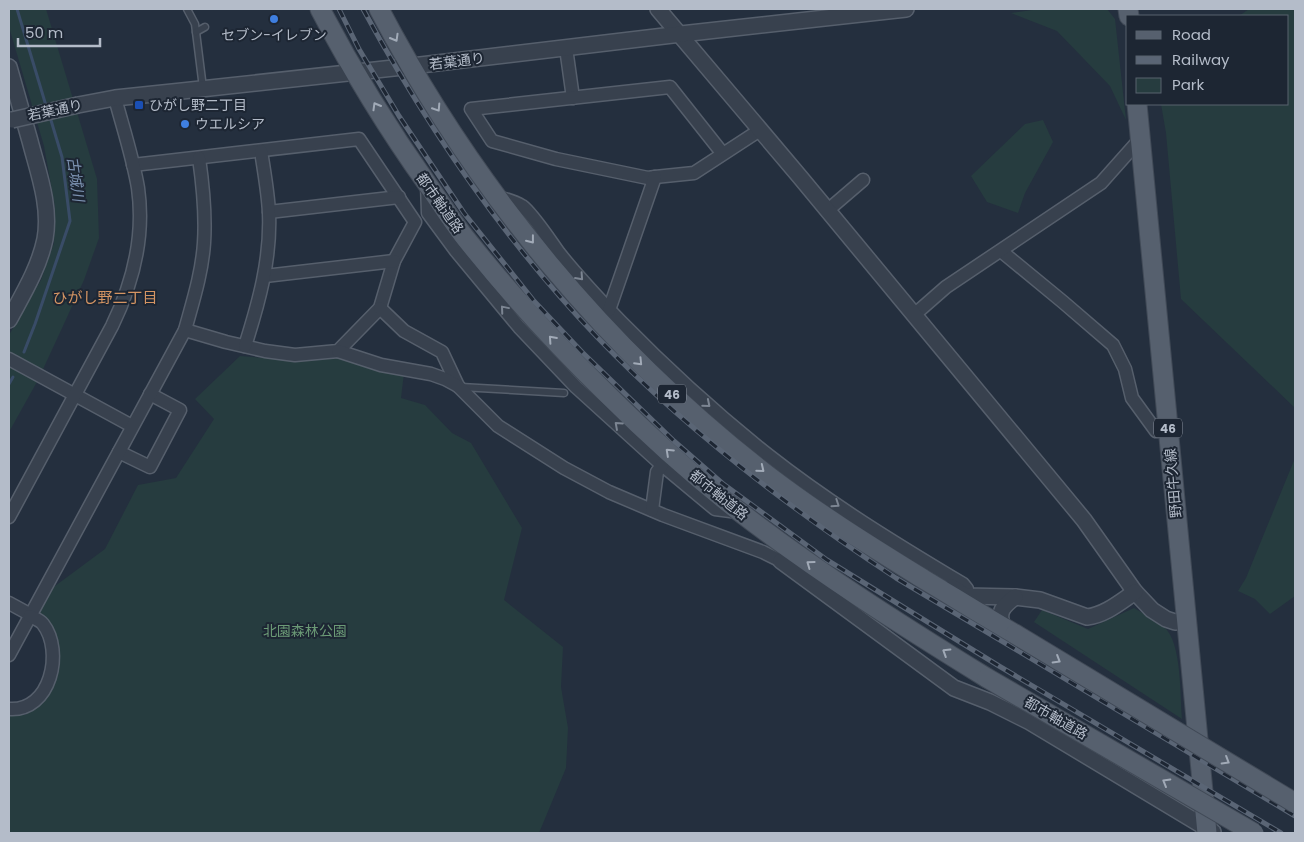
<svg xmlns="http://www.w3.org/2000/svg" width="1304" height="842" font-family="Poppins,'Noto Sans JP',sans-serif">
  <rect width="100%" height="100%" fill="#242f3e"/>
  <g fill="#263c3f">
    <polygon points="9,9 46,9 97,179 99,238 84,280 63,326 38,380 9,432 9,335 41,280 54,243 55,207 44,146 9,27"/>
    <polygon points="1040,9 1107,9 1115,19 1126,120 1110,86 1057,31 1011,13"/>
    <polygon points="1249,9 1295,9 1295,408 1181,299 1166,133 1161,104 1288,104 1288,16 1239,16"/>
    <polygon points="1043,120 1053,142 1025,193 1018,213 987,202 971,176 1025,124"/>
    <polygon points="240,356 264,358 342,357 404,373 401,398 425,405 452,433 471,443 522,528 504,600 563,647 561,687 568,728 566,768 539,833 9,833 9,714 25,715 42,704 56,677 58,656 48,619 39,614 51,589 105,549 138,485 176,478 214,419 195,399"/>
    <polygon points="1295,458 1295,596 1270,614 1255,599 1238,591 1246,578"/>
    <path d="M 1134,608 C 1144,614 1156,620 1164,627 C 1182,642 1180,696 1182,719 L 1034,622 L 1042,610 L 1088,629 Z"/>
  </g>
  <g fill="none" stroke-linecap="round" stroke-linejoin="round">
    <g stroke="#394c67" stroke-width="3">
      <polyline points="17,9 47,109"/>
      <polyline points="24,352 35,324 70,221 62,157 50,117"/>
      <polyline points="9,384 13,377"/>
    </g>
    <g stroke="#565f6c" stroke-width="9">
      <g id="service">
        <polyline points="187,9 195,24 203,88"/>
        <polyline points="196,32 205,27"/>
        <polyline points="461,387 564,393"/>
      </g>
    </g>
    <g stroke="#565f6c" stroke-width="15">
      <g id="minor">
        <polyline points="566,48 573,98"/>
        <polyline points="723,154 670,87 471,109 492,141 556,159 648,178 655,177 694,173 760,130"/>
        <polyline points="133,165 359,139 415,222 394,261 380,308 338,351 295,355 265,351 226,342 185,330"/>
        <polyline points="427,184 428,213 456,251 519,327 576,387 662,465 715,509 738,512"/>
        <path d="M 497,197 C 506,199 514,201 522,206 C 532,213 551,242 559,253 C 578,277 599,299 620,321 C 666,368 715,413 768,455 C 829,503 896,544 963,584 L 967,589 L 964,603"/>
        <polyline points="828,210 863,180"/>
        <polyline points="269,212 399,197"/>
        <polyline points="1001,251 1063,302 1113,345 1125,369 1132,398 1156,431 1168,431"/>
        <polyline points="265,276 394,261"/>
        <polyline points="380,308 404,331 442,352 458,386"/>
        <polyline points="609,310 655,177"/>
        <polyline points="914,315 946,287 1101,183 1141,138"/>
        <path d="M 245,346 C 259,302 271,259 269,213 C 268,192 264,171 261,151"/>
        <polyline points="338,351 381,365 431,374 445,379 458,386 498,426 564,468 609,492 663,515 763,552 781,561"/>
        <polyline points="9,359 132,426"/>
        <polyline points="119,452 150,467 180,410 150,394"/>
        <polyline points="652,510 657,472 662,465"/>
        <path d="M 9,517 L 112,326 C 133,283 145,237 138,188 C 133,158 123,128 115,98"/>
        <polyline points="9,603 31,615"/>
        <path d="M 9,655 L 185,330 C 193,301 202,273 204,243 C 206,214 203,186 199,158"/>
        <path d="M 9,709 C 51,712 64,651 43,624 C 40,620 34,618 30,616"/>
      </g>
    </g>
    <g stroke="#565f6c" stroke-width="18">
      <g id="tertiary">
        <polyline points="658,9 800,177 1084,520 1135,592 1152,610 1166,619 1175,622 1187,621"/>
        <path d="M 9,67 C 16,92 23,116 30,141 C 38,172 51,206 45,239 C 39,268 23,294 9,320"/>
        <polyline points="78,105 115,98 182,91 412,66 681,34 906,9"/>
        <polyline points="781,561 954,688 990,702 1030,722 1213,832"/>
        <path d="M 952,587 L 965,596 L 1015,597 L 1040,600 L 1087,617 C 1105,615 1120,602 1135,592"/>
        <path d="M 1003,627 C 997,612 1003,606 1015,597"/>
      </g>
    </g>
    <g stroke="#414a57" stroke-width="21">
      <g id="primary">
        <path d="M 320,9 C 352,70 388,129 428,185 C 441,203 453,223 467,240 C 510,294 557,345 606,393 C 647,434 690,473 736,509 C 816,571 901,625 987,678"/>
        <path d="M 379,9 C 474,190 608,352 770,477 C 820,515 872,547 925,580 C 955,598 985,617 1015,634"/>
        <polyline points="1128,9 1129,16"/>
        <polyline points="1137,104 1207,833"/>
      </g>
    </g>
    <use href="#service" stroke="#38414e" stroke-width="6"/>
    <use href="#minor" stroke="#38414e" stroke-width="12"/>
    <use href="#tertiary" stroke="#38414e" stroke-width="15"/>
    <use href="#primary" stroke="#56606e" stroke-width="19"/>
    <g stroke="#5a6575" stroke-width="5">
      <g id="rail">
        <polyline points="339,9 359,49 399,116 464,213 534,301 582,352 674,441 722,483 827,560 999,666 1281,833"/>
        <path d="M 363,9 C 427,127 504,240 597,337 C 686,430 789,508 896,578 L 1295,816"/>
      </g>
    </g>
    <use href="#rail" stroke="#1d2633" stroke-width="3" stroke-dasharray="9" stroke-linecap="butt"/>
    <g stroke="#565f6c" stroke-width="18" stroke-linecap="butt">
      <polyline id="tertiary-bridge" points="12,120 78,105"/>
    </g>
    <g stroke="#414a57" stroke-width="21" stroke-linecap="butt">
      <g id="primary-bridge">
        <polyline points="1015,634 1295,803"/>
        <polyline points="987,678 1254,833"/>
      </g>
    </g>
    <use href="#tertiary-bridge" stroke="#38414e" stroke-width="15"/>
    <use href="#primary-bridge" stroke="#56606e" stroke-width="19"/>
  </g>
  <defs><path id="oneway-chevron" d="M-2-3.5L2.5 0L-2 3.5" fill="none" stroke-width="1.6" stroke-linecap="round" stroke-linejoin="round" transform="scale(1.25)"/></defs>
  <g stroke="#a1aab7">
    <use href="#oneway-chevron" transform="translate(395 38) rotate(60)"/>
    <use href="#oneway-chevron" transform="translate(376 106) rotate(-120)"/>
    <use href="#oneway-chevron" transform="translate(437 108) rotate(57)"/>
    <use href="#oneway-chevron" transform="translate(531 240) rotate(52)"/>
    <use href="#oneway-chevron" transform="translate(552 339) rotate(-132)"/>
    <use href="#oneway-chevron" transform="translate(639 362) rotate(46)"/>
    <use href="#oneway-chevron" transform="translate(669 452) rotate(-137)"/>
    <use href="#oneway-chevron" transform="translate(761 469) rotate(39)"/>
    <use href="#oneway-chevron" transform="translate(810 564) rotate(-144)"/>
    <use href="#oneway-chevron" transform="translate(946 652) rotate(-148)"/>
    <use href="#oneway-chevron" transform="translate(1057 660) rotate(31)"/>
    <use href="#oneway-chevron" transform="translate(1226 761) rotate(31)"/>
    <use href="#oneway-chevron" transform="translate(1166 782) rotate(-150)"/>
  </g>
  <g stroke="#7c8592">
    <use href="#oneway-chevron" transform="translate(580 277) rotate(48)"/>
    <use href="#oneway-chevron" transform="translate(504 309) rotate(-130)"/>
    <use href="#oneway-chevron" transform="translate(707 404) rotate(40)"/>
    <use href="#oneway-chevron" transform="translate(618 425) rotate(-138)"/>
    <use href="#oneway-chevron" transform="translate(836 504) rotate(34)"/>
  </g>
  <g fill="#3f7fe0" stroke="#1d2633" stroke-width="2">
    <circle cx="274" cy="19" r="5"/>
    <circle cx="185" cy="124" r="5"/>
  </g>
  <rect fill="#1a4fb4" stroke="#1d2633" stroke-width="2" x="134" y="100" width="10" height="10" rx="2.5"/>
  <g text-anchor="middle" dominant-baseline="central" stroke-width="4" stroke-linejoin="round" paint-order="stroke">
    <g fill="#1d2633" stroke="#878f9c" stroke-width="1">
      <rect x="658" y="384.5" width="28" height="19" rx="4"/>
      <rect x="1154" y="418.5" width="28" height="19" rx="4"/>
    </g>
    <g font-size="12" font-weight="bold" fill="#b4bcc9">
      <text x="672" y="394">46</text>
      <text x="1168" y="428">46</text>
    </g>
    <g font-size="14" fill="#b4bcc9" stroke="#1d2633" text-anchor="start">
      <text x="274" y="35" text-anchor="middle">セブン-イレブン</text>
      <text x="149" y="105">ひがし野二丁目</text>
      <text x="195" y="124">ウエルシア</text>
    </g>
    <g font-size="14" fill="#b4bcc9" stroke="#1d2633">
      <text transform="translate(457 61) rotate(-7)">若葉通り</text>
      <text transform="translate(55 110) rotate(-12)">若葉通り</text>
      <text transform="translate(440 203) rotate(55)">都市軸道路</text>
      <text transform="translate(1173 483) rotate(-95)">野田牛久線</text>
      <text transform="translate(719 495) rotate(39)">都市軸道路</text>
      <text transform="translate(1056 718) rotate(30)">都市軸道路</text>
    </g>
    <g font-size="14" fill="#6b9a76" stroke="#1d2633">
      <text x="305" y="631">北園森林公園</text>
    </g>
    <g font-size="15" font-style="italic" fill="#7c92b1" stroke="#1d2633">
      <text transform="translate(76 179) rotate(82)">古城川</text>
    </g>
    <g font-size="15" fill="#d59563" stroke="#1d2633">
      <text x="105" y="297">ひがし野二丁目</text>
    </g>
  </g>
  <rect width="1304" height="842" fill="none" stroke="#b4bcc9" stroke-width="20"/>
  <rect x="1126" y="15" width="162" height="90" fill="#1d2633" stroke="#59626f"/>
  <rect x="1136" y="31" width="25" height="8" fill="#56606e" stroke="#59626f"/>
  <text x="1172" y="40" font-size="15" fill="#b4bcc9">Road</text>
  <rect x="1136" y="56" width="25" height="8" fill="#5a6575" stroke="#59626f"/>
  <text x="1172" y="65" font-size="15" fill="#b4bcc9">Railway</text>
  <rect x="1136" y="78" width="25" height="15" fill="#263c3f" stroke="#59626f"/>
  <text x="1172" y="90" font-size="15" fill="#b4bcc9">Park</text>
  <path d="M18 38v8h82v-8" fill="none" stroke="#b4bcc9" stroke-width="2.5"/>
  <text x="25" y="38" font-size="15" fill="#b4bcc9" stroke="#1d2633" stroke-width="4" paint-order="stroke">50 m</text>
</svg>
